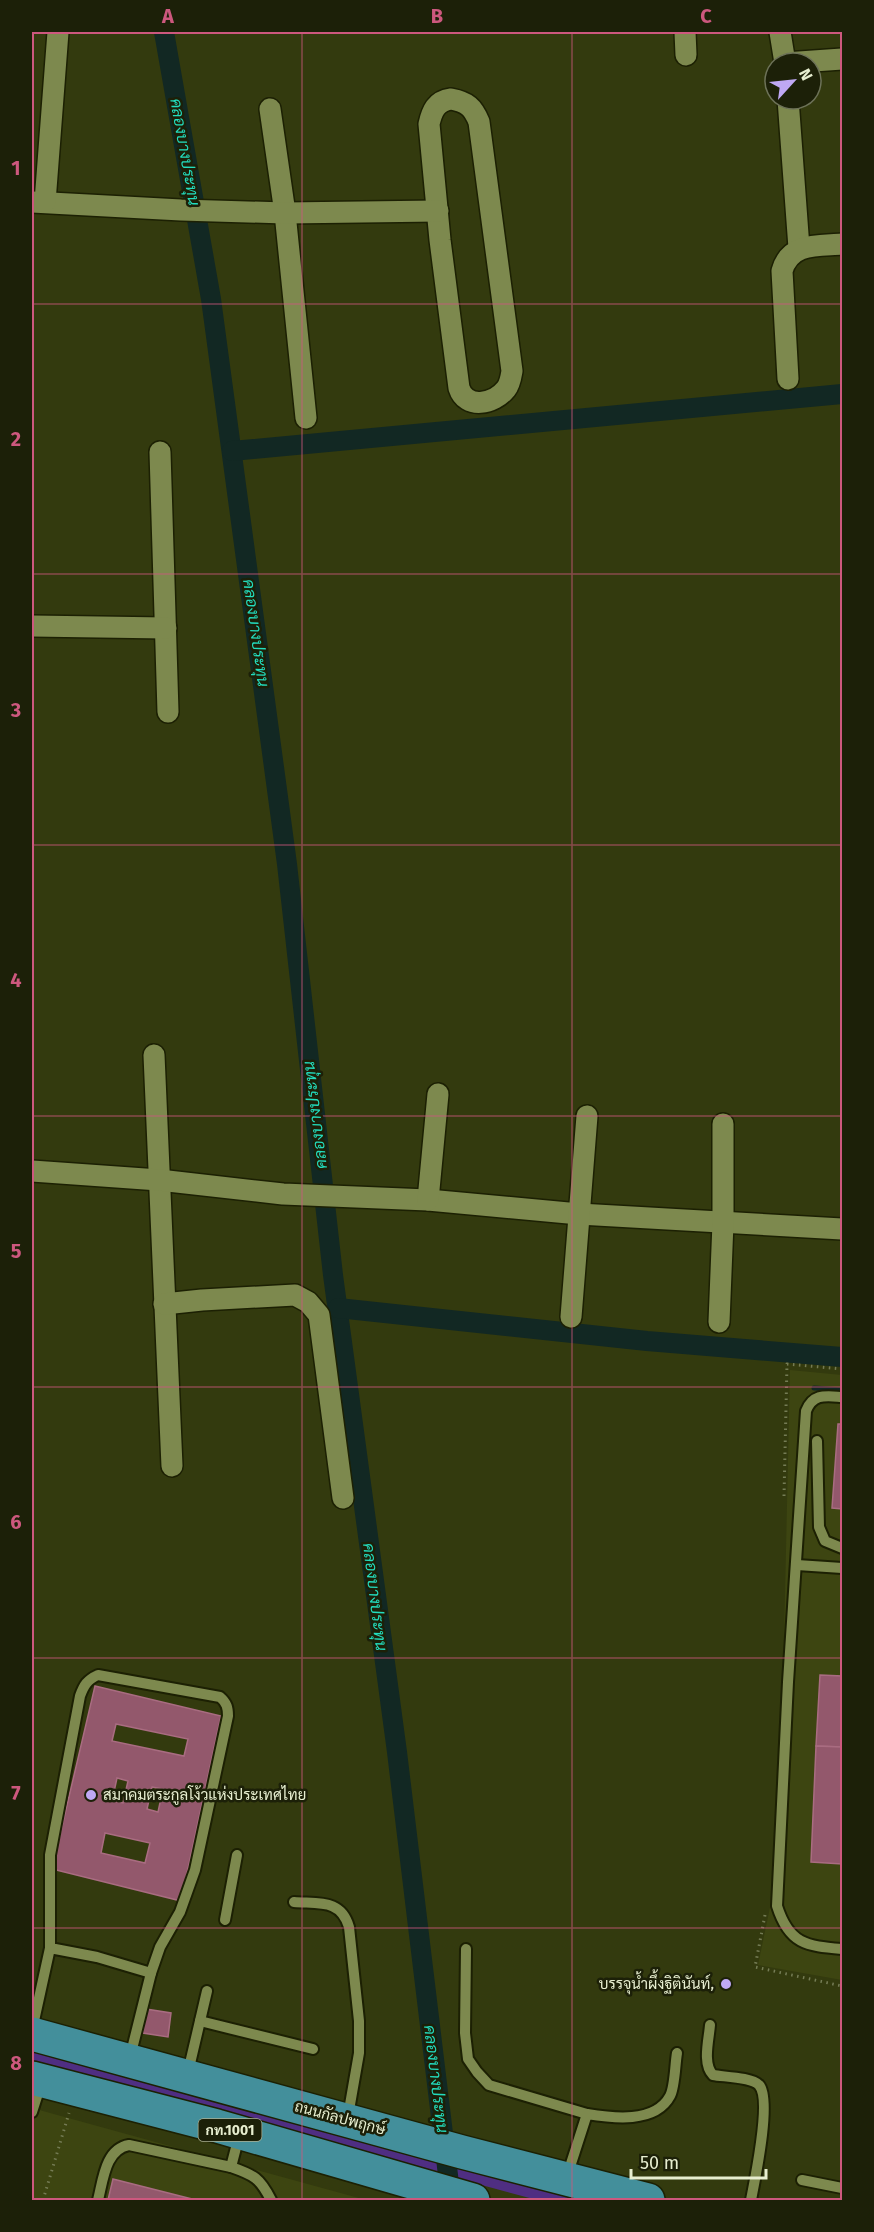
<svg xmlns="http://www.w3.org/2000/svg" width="874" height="2232" font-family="'Fira Sans',Sarabun,sans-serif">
  <rect width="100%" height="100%" fill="#333a0e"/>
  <g fill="#3d4511">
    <polygon points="790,1370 842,1375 842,1980 758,1965 779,1864"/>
    <polygon points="32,2108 366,2200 32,2200"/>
  </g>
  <polygon fill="#4f2e82" points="32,2046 597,2200 537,2200 32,2063"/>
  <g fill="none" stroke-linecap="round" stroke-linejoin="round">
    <polyline stroke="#122823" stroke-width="5" points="814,1388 842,1390"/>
    <g stroke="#122823" stroke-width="20">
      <polyline points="164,32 211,299 287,864 333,1275 397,1752 451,2200"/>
      <polyline points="232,451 842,394"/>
      <polyline points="338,1308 647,1341 842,1357"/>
    </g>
  </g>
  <g fill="#93586c" stroke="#a96c81" stroke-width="1.5" fill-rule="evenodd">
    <polygon points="838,1424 842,1424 842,1509 832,1508"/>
    <polygon points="820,1675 842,1676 842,1747 816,1746"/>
    <path d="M 95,1686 L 221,1716 L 181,1901 L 52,1869 ZM 116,1724 L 188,1739 L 184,1756 L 112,1741 ZM 117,1778 L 128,1781 L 123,1803 L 112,1801 ZM 152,1787 L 163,1789 L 158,1812 L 147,1809 ZM 105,1833 L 150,1843 L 145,1863 L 101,1853 Z"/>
    <polygon points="816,1746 842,1747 842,1864 811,1862"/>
    <polygon points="146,2009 171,2013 168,2037 143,2033"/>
    <polygon points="113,2179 196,2200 108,2200"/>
  </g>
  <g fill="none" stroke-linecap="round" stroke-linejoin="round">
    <g stroke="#1c2003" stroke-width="14">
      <g id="lane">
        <path d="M 842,1397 C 826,1396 813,1393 806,1411 L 788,1682 L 777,1906 C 789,1944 806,1946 842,1949"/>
        <polyline points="817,1441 819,1527 825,1541 842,1548"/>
        <polyline points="797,1565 842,1568"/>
        <path d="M 294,1902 C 319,1904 341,1899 349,1927 L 359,2021 L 359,2053 L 348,2116"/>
        <polyline points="225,1920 237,1855"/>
        <polyline points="466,1949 465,2033 468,2059 477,2072 489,2085 587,2114"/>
        <polyline points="200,2021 313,2049"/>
        <path d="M 710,2025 C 709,2039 702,2064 713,2075 C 724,2077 751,2077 759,2085 C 772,2099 755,2179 751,2200"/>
        <path d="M 32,2030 L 50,1948 L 50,1855 L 80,1696 C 84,1685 87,1680 98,1675 L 220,1697 C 227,1703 228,1708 228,1716 L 195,1870 L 180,1912 L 160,1947 L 151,1973 L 97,1957 L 50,1948"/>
        <polyline points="130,2057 151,1973"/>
        <polyline points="188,2072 207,1991"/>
        <polyline points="32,2112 41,2084"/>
        <path d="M 231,2167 C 254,2175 260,2178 271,2200"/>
        <path d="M 567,2176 L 587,2114 C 612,2118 655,2124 670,2096 C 675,2087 675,2064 677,2053"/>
        <polyline points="802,2180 842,2188"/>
        <path d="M 98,2200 C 103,2181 105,2149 129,2145 L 231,2167 L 239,2136"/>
      </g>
    </g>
    <g stroke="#1c2003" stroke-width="24">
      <g id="street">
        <polyline points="685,32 686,55"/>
        <polyline points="780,32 785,63"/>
        <polyline points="785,63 842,59"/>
        <path d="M 451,99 C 467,102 473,107 479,122 L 512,371 C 511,377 510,384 506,389 C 494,404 466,410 459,388 L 440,240 L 429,124 C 432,111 436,101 451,99 Z"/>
        <polyline points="788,99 799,248"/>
        <polyline points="270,109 285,213 306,418"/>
        <polyline points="32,202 181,210 285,213 438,211"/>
        <polyline points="45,202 58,32"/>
        <path d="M 788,379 L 782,271 C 790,242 818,246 842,244"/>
        <polyline points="160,452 168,712"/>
        <polyline points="32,626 166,628"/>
        <polyline points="154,1055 172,1466"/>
        <polyline points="32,1171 159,1180 283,1194 428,1200 579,1214 842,1229"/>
        <polyline points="428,1200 438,1094"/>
        <polyline points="164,1304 202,1300 295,1295 308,1302 319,1315 343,1498"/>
        <polyline points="571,1317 587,1116"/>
        <polyline points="719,1322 723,1223 723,1124"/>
      </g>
    </g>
    <g stroke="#1c2003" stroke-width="36">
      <g id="primary">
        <polyline points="32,2034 462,2152 648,2200"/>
        <polyline points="32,2078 217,2126 473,2200"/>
      </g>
    </g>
    <g stroke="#757c55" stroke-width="3" stroke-dasharray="1.5 4.5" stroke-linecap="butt">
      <polyline points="784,1496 787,1364 842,1369"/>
      <polyline points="765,1915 755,1967 842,1986"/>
      <polyline points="43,2200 69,2113"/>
    </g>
    <use href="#lane" stroke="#7d894e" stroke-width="10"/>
    <use href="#street" stroke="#7d894e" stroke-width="21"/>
    <use href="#primary" stroke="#438f9b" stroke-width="33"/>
  </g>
  <path fill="none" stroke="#cd587e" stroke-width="1.5" stroke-opacity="0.55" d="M 302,32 L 302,2200M 572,32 L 572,2200M 32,304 L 842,304M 32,574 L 842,574M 32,845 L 842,845M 32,1116 L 842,1116M 32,1387 L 842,1387M 32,1658 L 842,1658M 32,1928 L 842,1928"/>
  <g fill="#bfa8f4" stroke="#1c2008" stroke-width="2">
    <circle cx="91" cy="1795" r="6"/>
    <circle cx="726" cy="1984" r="6"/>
  </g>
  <g text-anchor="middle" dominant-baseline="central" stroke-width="5" stroke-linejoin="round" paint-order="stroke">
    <rect fill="#1c2008" stroke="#aab094" stroke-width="1.5" x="198.5" y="2119" width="63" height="22" rx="4.5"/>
    <g font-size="14" font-weight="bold" fill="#e7eed0">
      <text x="230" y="2130">กท.1001</text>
    </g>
    <g font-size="15" fill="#e7eed0" stroke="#1c2008" text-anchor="start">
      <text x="103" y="1795">สมาคมตระกูลโง้วแห่งประเทศไทย</text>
      <text x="714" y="1984" text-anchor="end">บรรจุน้ำผึ้งฐิตินันท์,</text>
    </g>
    <g font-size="15" fill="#e7eed0" stroke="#1c2008">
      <text transform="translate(340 2118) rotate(15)">ถนนกัลปพฤกษ์</text>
    </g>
    <g font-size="16" font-style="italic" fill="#23dcbe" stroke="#1c2008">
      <text transform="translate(185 152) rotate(80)">คลองบางประทุน</text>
      <text transform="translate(256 633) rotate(82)">คลองบางประทุน</text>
      <text transform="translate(315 1115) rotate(-97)">คลองบางประทุน</text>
      <text transform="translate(375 1597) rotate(83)">คลองบางประทุน</text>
      <text transform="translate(436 2079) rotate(83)">คลองบางประทุน</text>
    </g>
  </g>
  <rect width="874" height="2232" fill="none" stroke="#1c2008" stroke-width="66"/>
  <g transform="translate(793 81) rotate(63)"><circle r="28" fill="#1c2008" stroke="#6d7258" stroke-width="1.5"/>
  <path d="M0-4.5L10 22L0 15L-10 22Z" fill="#bfa8f4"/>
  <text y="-9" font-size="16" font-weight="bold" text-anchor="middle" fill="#e7eed0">N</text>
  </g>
  <path d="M631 2169v9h135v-9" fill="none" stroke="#e7eed0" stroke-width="3"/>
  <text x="640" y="2169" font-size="18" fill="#e7eed0" stroke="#1c2008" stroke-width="4.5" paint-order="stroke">50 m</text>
  <rect x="33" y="33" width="808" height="2166" fill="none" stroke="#cd587e" stroke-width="2"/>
  <g font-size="20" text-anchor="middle" font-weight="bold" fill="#cd587e">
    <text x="168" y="23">A</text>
    <text x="437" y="23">B</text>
    <text x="706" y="23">C</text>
    <text x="16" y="175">1</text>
    <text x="16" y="446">2</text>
    <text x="16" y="717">3</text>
    <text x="16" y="987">4</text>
    <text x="16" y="1258">5</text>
    <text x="16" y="1529">6</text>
    <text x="16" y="1800">7</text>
    <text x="16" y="2070">8</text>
  </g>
</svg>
